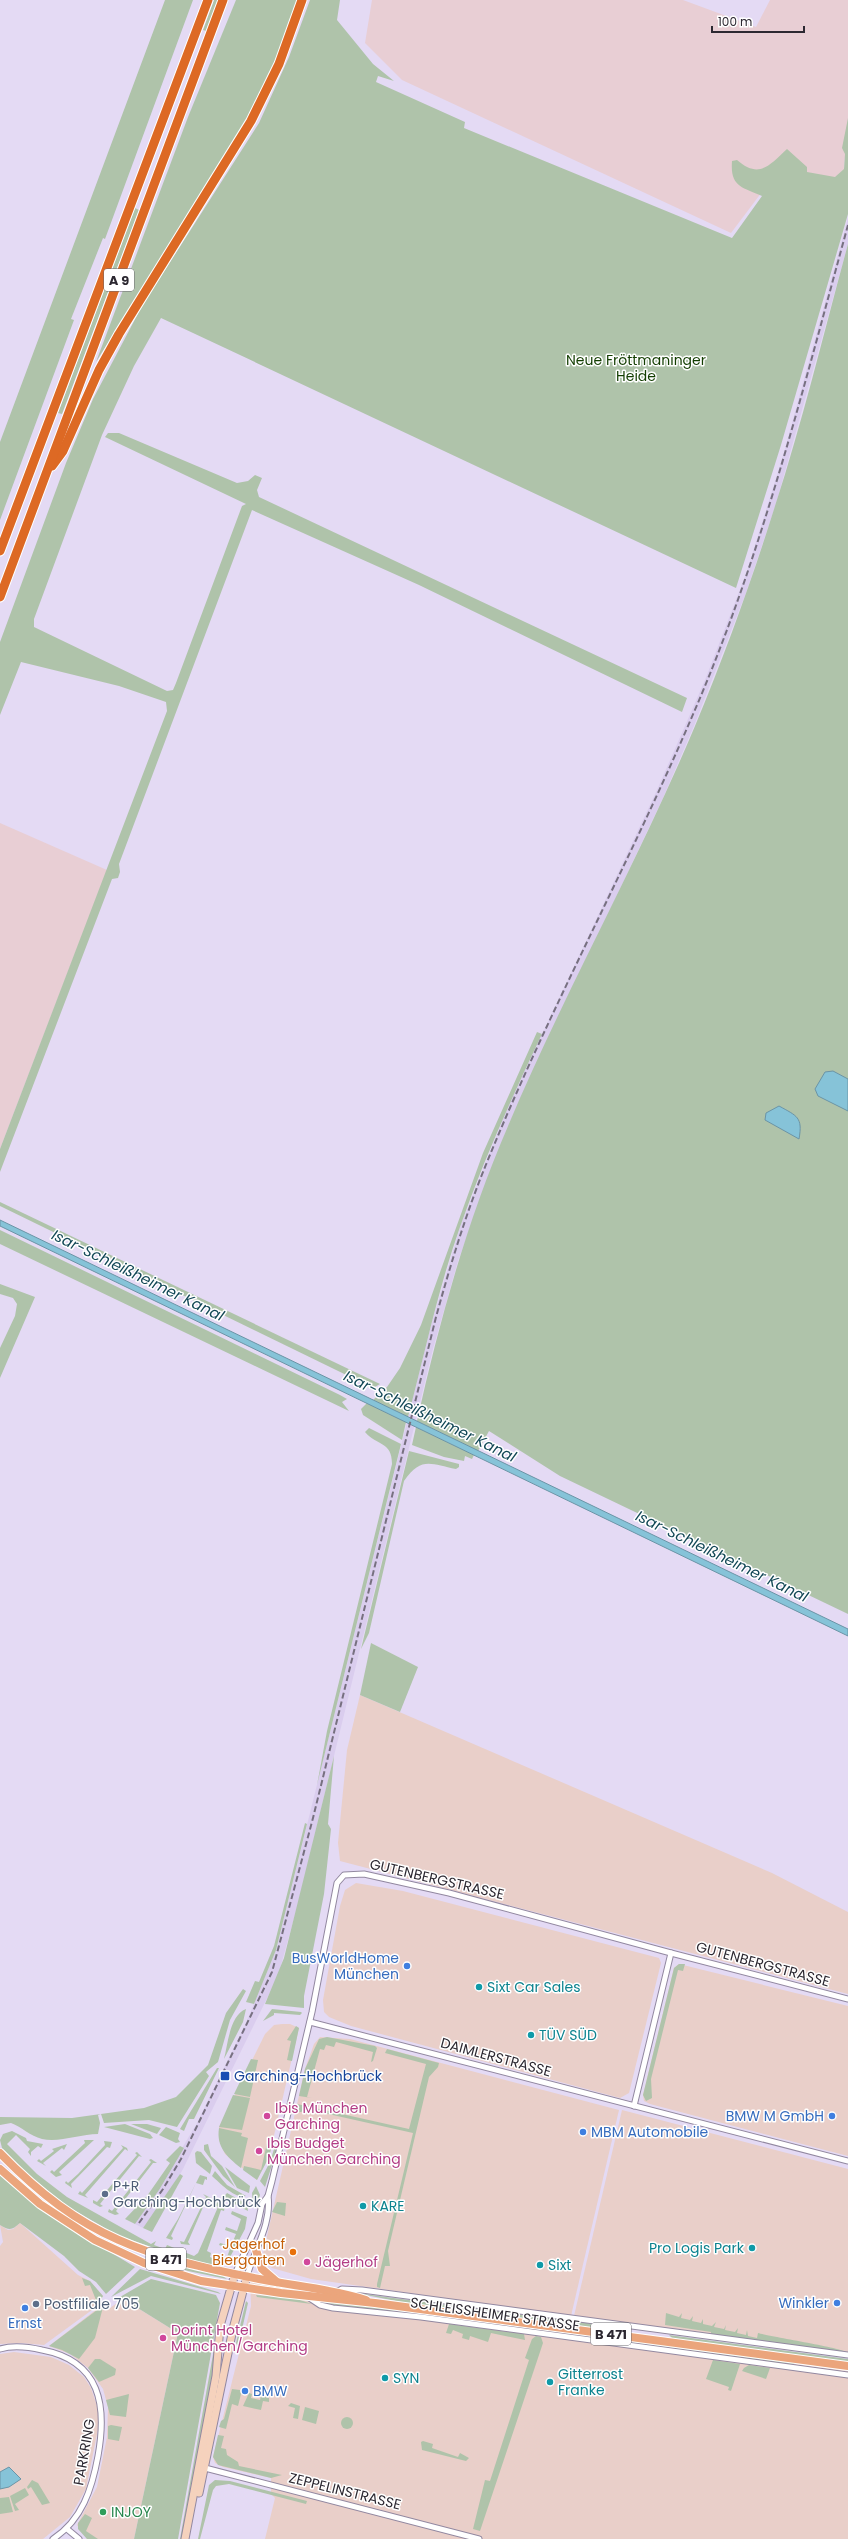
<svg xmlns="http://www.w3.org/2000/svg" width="848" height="2539" font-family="Poppins,sans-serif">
  <rect width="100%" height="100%" fill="#e4daf4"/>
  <g fill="#e9cfc9">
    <polygon points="360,1695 772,1873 848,1912 848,1994 340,1861 338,1843 347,1750"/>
    <polygon points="356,1883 403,1891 659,1958 661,1963 629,2093 620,2098 351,2026 329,2017 324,2012 323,2000 340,1906 345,1890"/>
    <polygon points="679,1964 848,2006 848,2156 650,2104 644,2101 643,2095 674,1968"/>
    <polygon points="282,2024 290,2024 299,2028 269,2157 257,2180 225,2154 219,2140 219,2127 265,2034 274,2025"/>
    <polygon points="320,2037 350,2039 619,2110 571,2316 311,2279 272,2268 265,2262 263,2254 305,2069 314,2044"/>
    <polygon points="622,2110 848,2169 848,2353 574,2316"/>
    <polygon points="20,2223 78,2275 90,2281 103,2296 96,2307 44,2345 21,2343 0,2344 0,2246 3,2242 0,2225 8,2230 13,2229"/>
    <polygon points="250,2277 451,2314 848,2366 848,2539 265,2539 275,2498 271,2494 271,2478 223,2467 215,2463 213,2457 251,2306"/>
    <polygon points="123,2299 178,2333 134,2539 87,2539 77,2525 97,2487 107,2437 108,2407 103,2389 88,2368 70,2354 49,2346 102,2305 110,2308"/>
    <polygon points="14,2352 51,2357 69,2365 84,2377 91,2388 99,2412 99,2424 86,2489 70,2517 43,2539 0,2539 0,2354"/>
  </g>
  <g fill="#e8ced4">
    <polygon points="372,0 683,0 756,27 770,0 848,0 848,120 842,193 768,184 731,233 402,80 365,43"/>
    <polygon points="0,823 107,870 0,1149"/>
  </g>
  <polygon fill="#dacdee" points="848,218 848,244 776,504 746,593 694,726 663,798 507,1128 458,1261 433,1349 298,1904 278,1976 183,2169 171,2190 143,2228 135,2224 147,2207 197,2123 246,2023 276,1950 430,1329 460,1227 508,1107 657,790 705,680 746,574 783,456"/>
  <g fill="#afc3aa">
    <polygon points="165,0 193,0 105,239 103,238 71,319 74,320 0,520 0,442"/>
    <polygon points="214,0 218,0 206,31 203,30"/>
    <polygon points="236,0 298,0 273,68 253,109 96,362 188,117"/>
    <path d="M 310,0 L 340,0 L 337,20 L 373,64 L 394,81 L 378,76 L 376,82 L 465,122 L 464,128 L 732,238 L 762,196 C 742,187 730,187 732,161 L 737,160 C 759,179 769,166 787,149 L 807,167 L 807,172 L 835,177 L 844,169 L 845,154 L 842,148 L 848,118 L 848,214 L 781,445 L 736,588 L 161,318 L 134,366 L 102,435 L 34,619 L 34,627 L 167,691 L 173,690 L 176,683 L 242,506 L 246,504 L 105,437 L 108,433 L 119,433 L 237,483 L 248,481 L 255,475 L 262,478 L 257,490 L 259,497 L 687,698 L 682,712 L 419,585 L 252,510 L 119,864 L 120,872 L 118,878 L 112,879 L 0,1172 L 0,1149 L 167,711 L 166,702 L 119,686 L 21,662 L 0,715 L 0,642 L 66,463 L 93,399 L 142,306 L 259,123 L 289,57 Z"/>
    <polygon points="135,208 139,210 62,414 58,413"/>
    <path d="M 848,244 L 848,1614 L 560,1476 L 489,1431 L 478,1451 L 417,1421 C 439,1322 467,1221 508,1126 C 565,991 638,862 695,726 C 725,654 752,580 775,506 C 803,420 824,332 848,244 Z"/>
    <path d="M 537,1032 L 542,1034 C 512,1097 483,1161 460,1227 C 438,1289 425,1353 408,1417 L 373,1400 L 387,1387 L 400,1368 L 421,1325 L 483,1153 Z"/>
    <polygon points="0,1202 380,1384 373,1388 0,1206"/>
    <polygon points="0,1230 340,1395 347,1399 342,1402 349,1411 0,1244"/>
    <polygon points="0,1284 35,1297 0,1378 0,1348 15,1316 17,1304 13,1298 0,1294"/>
    <polygon points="367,1403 406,1422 402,1440 363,1415 361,1409"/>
    <polygon points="416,1427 474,1455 472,1459 465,1456 464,1461 444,1457 412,1445"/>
    <path d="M 369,1428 L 401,1444 L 317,1785 L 327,1731 L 392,1464 C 392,1441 377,1446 365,1432 Z"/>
    <path d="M 409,1451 L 459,1464 L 459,1467 L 456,1469 C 431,1464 421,1456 404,1481 L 369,1633 L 361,1649 Z"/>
    <polygon points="371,1643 418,1667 400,1712 360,1695"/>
    <polygon points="334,1756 328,1824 331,1829 324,1894 304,1996 304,2008 265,2004 284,1958"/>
    <polygon points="305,1823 307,1824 276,1950 254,2004 246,2002 255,1981 259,1982 274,1946"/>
    <polygon points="679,1964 685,1964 683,1971 678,1970 651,2079 652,2098 646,2101 643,2095 674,1968"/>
    <path d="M 243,1989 L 246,1991 L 230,2020 L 218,2062 L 206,2072 L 209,2076 L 177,2127 L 149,2120 L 104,2123 L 101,2114 L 98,2115 L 100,2123 L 98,2134 C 80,2134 59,2143 42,2139 C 30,2136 22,2127 11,2123 L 0,2125 L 0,2117 L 72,2118 L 144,2108 L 176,2097 L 208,2065 L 226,2013 Z"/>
    <path d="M 246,2009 L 243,2022 L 224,2059 C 228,2043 230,2015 246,2009 Z"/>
    <polygon points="272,2009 301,2012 302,2013 300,2015 274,2013 274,2015 263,2021"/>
    <polygon points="296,2026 299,2028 292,2061 287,2060 291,2041 287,2040"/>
    <polygon points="327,2037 375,2046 377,2048 373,2061 371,2062 373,2052 336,2042 334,2047 326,2045 324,2050 320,2049 307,2097 312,2098 299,2096 305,2069 319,2039"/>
    <polygon points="387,2049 439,2063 438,2067 429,2077 388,2251 390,2266 385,2266 380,2288 377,2287 377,2284 413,2133 306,2109 301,2112 295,2112 297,2104 409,2129 426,2064 385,2053"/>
    <polygon points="251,2059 258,2060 250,2097 234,2094"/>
    <polygon points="217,2068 219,2068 194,2119 189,2119 184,2131 180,2129"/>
    <polygon points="233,2095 250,2098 242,2130 219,2127"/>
    <polygon points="125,2124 150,2134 153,2138 150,2139 104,2127"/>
    <polygon points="131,2124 147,2124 161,2128 157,2134"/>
    <polygon points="166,2127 180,2133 178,2139 180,2142 176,2143 159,2135"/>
    <path d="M 219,2128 L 242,2133 L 241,2136 L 248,2138 L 241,2168 C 227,2157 216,2147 219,2128 Z"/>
    <path d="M 12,2131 L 26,2138 L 27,2141 L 43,2144 L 41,2148 L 38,2146 L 31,2152 L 31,2156 L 28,2152 L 30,2149 L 16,2135 L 7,2144 L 37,2174 L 67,2197 L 151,2244 L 156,2241 L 154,2245 L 165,2249 L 167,2245 L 194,2256 L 198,2253 L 218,2207 L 215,2205 L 218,2202 L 225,2206 L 224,2211 L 221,2210 L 207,2251 L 211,2253 L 210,2257 L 225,2264 C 212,2270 170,2255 156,2251 L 157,2249 L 117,2235 L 67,2206 L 26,2173 L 2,2148 L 0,2140 L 3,2134 Z"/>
    <polygon points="84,2140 94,2140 59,2172 62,2175 56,2177 50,2172 52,2170 54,2172 85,2143"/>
    <polygon points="104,2141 112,2142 110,2148 107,2147 71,2184 72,2188 65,2183 66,2181 68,2183 78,2174 105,2145"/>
    <polygon points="267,2143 272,2145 269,2157 257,2180 243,2170 244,2166 261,2170"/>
    <polygon points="67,2144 64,2150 62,2148 43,2163 46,2166 37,2161 39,2159 41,2161 54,2151 52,2149"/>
    <polygon points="208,2144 211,2156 222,2166 235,2187 223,2176 204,2150 204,2145"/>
    <polygon points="121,2145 127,2148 128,2151 125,2149 85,2195 88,2198 78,2194 80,2191 82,2193 123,2148"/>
    <polygon points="180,2146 184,2148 159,2190 135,2224 125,2219 147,2196 170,2163 166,2160"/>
    <polygon points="275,2146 277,2149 265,2187 260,2181 270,2162"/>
    <polygon points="197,2151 201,2152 212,2166 210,2174 196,2163 195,2153"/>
    <polygon points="137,2152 142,2157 139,2156 100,2204 103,2206 100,2207 93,2203 93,2200 97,2202 137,2155 135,2153"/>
    <polygon points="151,2159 157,2163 153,2163 116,2211 119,2214 115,2215 108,2212 109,2209 112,2211 151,2162 149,2160"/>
    <polygon points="225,2167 250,2186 249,2193 237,2188"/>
    <path d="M 215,2171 L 227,2185 L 246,2196 C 235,2199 221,2184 212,2176 Z"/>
    <path d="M 0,2174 L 67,2226 L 135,2267 L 106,2294 L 96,2282 L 79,2271 L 64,2256 L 20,2223 C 12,2230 10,2231 0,2225 Z"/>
    <polygon points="180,2174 183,2176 152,2232 143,2228"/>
    <polygon points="200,2175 207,2177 207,2180 205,2179 203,2185 196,2183 171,2236 173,2238 172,2240 166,2238 178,2219"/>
    <polygon points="256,2186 260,2195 257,2205 253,2203 252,2193"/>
    <polygon points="227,2193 247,2204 248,2211 223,2198"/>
    <polygon points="203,2194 211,2198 207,2198 188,2242 190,2245 181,2244 180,2241 184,2242 206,2197"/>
    <polygon points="277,2202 286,2203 285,2216 272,2212"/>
    <polygon points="232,2211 247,2217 245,2229 229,2259 227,2257 230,2249 219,2245 220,2243 231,2246 236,2234 225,2230 226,2227 237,2231 241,2219 231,2214"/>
    <polygon points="151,2258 221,2275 227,2279 188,2271"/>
    <polygon points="140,2269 218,2292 221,2294 151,2276 111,2297"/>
    <polygon points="82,2278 90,2281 103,2296 96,2307 93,2302 96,2300 90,2285 85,2286"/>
    <polygon points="151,2279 216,2295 220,2303 178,2539 134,2539 178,2333 120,2297"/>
    <polygon points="351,2292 386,2297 602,2325 592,2328 401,2302"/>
    <polygon points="256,2295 297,2299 312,2304 257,2297"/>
    <polygon points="246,2301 248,2303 238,2347 236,2343"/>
    <polygon points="317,2301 376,2306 795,2363 793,2365 454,2319 328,2305"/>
    <polygon points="101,2307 103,2307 95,2338 79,2359 62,2350 49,2346"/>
    <path d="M 666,2313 L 679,2317 L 682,2313 L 681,2318 L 690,2320 L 693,2316 L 692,2321 L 701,2323 L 703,2319 L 703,2324 L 712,2326 L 716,2322 L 714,2327 L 724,2329 L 726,2325 L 725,2330 L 735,2332 L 738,2328 L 737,2333 L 746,2335 L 747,2330 L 748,2336 L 757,2338 L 758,2333 C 772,2337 844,2348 848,2353 L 711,2334 L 711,2332 L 665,2325 Z"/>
    <polygon points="449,2324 524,2334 525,2340 491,2333 488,2342 470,2336 469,2340 462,2338 463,2334 453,2330 451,2334 446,2333"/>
    <polygon points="217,2332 209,2405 183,2539 180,2539"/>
    <polygon points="669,2335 848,2359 848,2362 673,2339"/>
    <polygon points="536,2336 541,2337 543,2343 480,2531 473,2529 485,2480 490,2481 529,2360 525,2358 532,2339"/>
    <polygon points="95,2359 100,2359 116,2369 115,2375 99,2382 88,2368"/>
    <polygon points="713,2360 740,2364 731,2391 728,2390 729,2387 706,2379"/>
    <polygon points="749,2365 770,2368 766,2379 742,2371 744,2368"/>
    <polygon points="232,2389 240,2390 241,2394 238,2406 232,2404 226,2429 219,2427 221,2421 224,2419"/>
    <polygon points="249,2393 252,2394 251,2398 260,2400 261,2396 269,2398 269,2402 263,2401 261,2410 243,2406"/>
    <polygon points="129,2394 126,2417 110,2415 106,2400"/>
    <polygon points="291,2403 300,2406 298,2419 293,2418 295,2408 288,2406"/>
    <polygon points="305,2407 319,2411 316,2424 302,2420"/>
    <circle cx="347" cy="2423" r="6"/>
    <polygon points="111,2425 122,2427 119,2441 108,2439 108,2426"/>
    <polygon points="218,2435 224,2436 221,2448 226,2449 227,2455 238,2462 239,2466 282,2475 271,2478 218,2465 213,2457"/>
    <polygon points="423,2441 433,2444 432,2448 458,2457 460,2453 469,2458 466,2461 422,2450 421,2442"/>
    <polygon points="32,2480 38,2483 50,2503 42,2505 31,2487 28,2489 27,2487"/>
    <polygon points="215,2480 230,2481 307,2501 306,2504 229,2484 216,2486 213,2490 200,2539 198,2539 209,2485"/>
    <polygon points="25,2488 29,2495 15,2504 19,2510 15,2511 10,2496"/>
    <polygon points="9,2497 13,2512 0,2514 0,2498"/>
    <polygon points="85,2514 92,2518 86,2531 98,2539 87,2539 78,2529 78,2523"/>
  </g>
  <g fill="#86c3d8" stroke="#6b94a6">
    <polygon points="833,1071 848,1079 848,1111 818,1096 815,1089 825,1072"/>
    <path d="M 779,1106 C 797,1116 803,1117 799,1139 L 765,1120 L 766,1113 Z"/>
    <polygon points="0,1220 848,1629 848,1636 0,1226"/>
    <polygon points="9,2467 21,2479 9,2487 0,2489 0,2472"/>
  </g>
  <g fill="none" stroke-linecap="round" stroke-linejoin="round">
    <g stroke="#9288a0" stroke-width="7">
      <g id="minor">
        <polyline points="671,1953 848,1999"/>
        <polyline points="310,2022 848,2161"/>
        <polyline points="235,2274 258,2223 262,2204 268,2196 272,2181 312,2012 337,1883 344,1875 364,1874 449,1893 671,1953 634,2106"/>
        <path d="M 247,2276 C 254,2251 272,2223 268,2196"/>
        <polyline points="336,2292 342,2289 362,2290 848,2355"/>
        <polyline points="308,2297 320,2305 333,2308 421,2317 848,2375"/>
        <path d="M 0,2349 C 13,2345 29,2347 42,2350 C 101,2361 107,2406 98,2456 C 92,2489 82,2520 53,2539"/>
        <polyline points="205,2468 479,2539"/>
        <polyline points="67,2529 79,2539"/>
      </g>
    </g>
    <g stroke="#9288a0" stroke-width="9">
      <g id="secondary">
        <polyline points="199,2493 233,2329 247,2276"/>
        <polyline points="185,2539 216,2376 220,2326 235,2274"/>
      </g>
    </g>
    <g stroke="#fff" stroke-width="10">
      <g id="primary">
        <path d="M 0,2153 C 82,2238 146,2257 259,2279 C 294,2286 332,2289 366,2300"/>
        <polyline points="0,2169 40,2204 95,2240 144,2263 201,2281 281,2293 375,2303 848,2366"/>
        <polyline points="256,2250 262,2269 277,2282"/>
      </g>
    </g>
    <g stroke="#fff" stroke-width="11">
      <g id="motorway">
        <polyline points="52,466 63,451 99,370 119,334 251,121 279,64 302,0"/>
        <polyline points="0,551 208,0"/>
        <polyline points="0,597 223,0"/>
      </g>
    </g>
    <use href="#minor" stroke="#fff" stroke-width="5"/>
    <use href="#secondary" stroke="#f5d2bd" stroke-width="7"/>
    <use href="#primary" stroke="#eba57c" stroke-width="8"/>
    <use href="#motorway" stroke="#dd6924" stroke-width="9"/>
    <path stroke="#777080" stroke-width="2" stroke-dasharray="6 3" stroke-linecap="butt" d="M 139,2223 L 163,2189 L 181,2159 L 272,1972 L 313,1818 L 436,1317 C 449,1270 463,1223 481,1177 C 544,1019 627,869 694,712 C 762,555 803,389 848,225"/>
  </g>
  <g fill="#3f7fe0" stroke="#fff" stroke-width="1.5">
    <circle cx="407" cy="1966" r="4"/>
    <circle cx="832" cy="2116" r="4"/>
    <circle cx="583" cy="2132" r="4"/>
    <circle cx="837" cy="2303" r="4"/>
    <circle cx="25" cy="2308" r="4"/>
    <circle cx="245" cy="2391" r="4"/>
  </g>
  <g fill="#0f9aa8" stroke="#fff" stroke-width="1.5">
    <circle cx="479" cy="1987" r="4"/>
    <circle cx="531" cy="2035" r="4"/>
    <circle cx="363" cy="2206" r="4"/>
    <circle cx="752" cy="2248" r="4"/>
    <circle cx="540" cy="2265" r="4"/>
    <circle cx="385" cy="2378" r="4"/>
    <circle cx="550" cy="2382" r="4"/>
  </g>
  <rect fill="#1a4fb4" stroke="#fff" stroke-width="1.5" x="220" y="2071" width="10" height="10" rx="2"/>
  <g fill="#d1479c" stroke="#fff" stroke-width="1.5">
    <circle cx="267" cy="2116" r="4"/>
    <circle cx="259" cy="2151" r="4"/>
    <circle cx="307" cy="2262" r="4"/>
    <circle cx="163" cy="2338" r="4"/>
  </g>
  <g fill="#5c6f8a" stroke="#fff" stroke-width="1.5">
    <circle cx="105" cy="2194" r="4"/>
    <circle cx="36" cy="2304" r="4"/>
  </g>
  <circle fill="#e8710a" stroke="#fff" stroke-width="1.5" cx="293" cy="2252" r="4"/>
  <circle fill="#2e9e5b" stroke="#fff" stroke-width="1.5" cx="103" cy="2512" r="4"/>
  <g text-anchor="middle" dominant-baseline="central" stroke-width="3" stroke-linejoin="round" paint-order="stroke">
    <g fill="#fff" stroke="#6b686f" stroke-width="1">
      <rect x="104" y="269" width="30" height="22" rx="3"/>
      <rect x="146" y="2248" width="40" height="22" rx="3"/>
      <rect x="591" y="2323" width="40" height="22" rx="3"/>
    </g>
    <g font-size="13" font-weight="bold" fill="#2c2831">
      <text x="119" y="280">A 9</text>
      <text x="166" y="2259">B 471</text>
      <text x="611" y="2334">B 471</text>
    </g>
    <g font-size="14" fill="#123d00" stroke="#fff">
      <text x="636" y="360">Neue Fröttmaninger<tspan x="636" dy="16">Heide</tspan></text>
    </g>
    <g font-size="14" fill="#2c2831" stroke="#fff">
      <text transform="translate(437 1879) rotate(13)">GUTENBERGSTRASSE</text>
      <text transform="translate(763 1964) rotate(15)">GUTENBERGSTRASSE</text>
      <text transform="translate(496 2057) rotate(15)">DAIMLERSTRASSE</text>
      <text transform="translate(495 2314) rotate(8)">SCHLEISSHEIMER STRASSE</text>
      <text transform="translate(84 2452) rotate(-80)">PARKRING</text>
      <text transform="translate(345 2491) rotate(14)">ZEPPELINSTRASSE</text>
    </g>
    <g font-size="14" fill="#366cbe" stroke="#fff" text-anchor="end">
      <text x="399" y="1958">BusWorldHome<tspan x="399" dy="16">München</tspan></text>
      <text x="824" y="2116">BMW M GmbH</text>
      <text x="591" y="2132" text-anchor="start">MBM Automobile</text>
      <text x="829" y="2303">Winkler</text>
      <text x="25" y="2323" text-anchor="middle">Ernst</text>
      <text x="253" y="2391" text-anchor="start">BMW</text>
    </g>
    <g font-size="14" fill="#0d838f" stroke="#fff" text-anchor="start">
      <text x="487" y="1987">Sixt Car Sales</text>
      <text x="539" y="2035">TÜV SÜD</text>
      <text x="371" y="2206">KARE</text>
      <text x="744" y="2248" text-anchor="end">Pro Logis Park</text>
      <text x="548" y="2265">Sixt</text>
      <text x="558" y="2374">Gitterrost<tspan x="558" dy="16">Franke</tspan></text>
      <text x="393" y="2378">SYN</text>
    </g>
    <g font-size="14" fill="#164399" stroke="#fff" text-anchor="start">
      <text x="234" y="2076">Garching-Hochbrück</text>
    </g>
    <g font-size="14" fill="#b23c85" stroke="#fff" text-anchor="start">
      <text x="275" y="2108">Ibis München<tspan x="275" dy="16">Garching</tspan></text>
      <text x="267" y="2143">Ibis Budget<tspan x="267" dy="16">München Garching</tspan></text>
      <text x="315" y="2262">Jägerhof</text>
      <text x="171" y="2330">Dorint Hotel<tspan x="171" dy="16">München/Garching</tspan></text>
    </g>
    <g font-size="14" fill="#4e5e75" stroke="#fff" text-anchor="start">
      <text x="113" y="2186">P+R<tspan x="113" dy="16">Garching-Hochbrück</tspan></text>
      <text x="44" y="2304">Postfiliale 705</text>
    </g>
    <g font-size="14" fill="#c56008" stroke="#fff" text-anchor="end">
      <text x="285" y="2244">Jagerhof<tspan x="285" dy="16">Biergarten</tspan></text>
    </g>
    <g font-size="14" fill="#27864d" stroke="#fff" text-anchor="start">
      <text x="111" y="2512">INJOY</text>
    </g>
    <g font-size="15" font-style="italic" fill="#124756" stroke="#fff">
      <text transform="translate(138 1275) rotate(26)">Isar-Schleißheimer Kanal</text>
      <text transform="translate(430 1416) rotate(26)">Isar-Schleißheimer Kanal</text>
      <text transform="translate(722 1556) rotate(26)">Isar-Schleißheimer Kanal</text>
    </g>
  </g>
  <path d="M712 26v6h92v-6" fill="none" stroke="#2c2831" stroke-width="2"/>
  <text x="718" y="26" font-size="12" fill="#2c2831" stroke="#ffffff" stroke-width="3" paint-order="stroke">100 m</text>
</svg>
